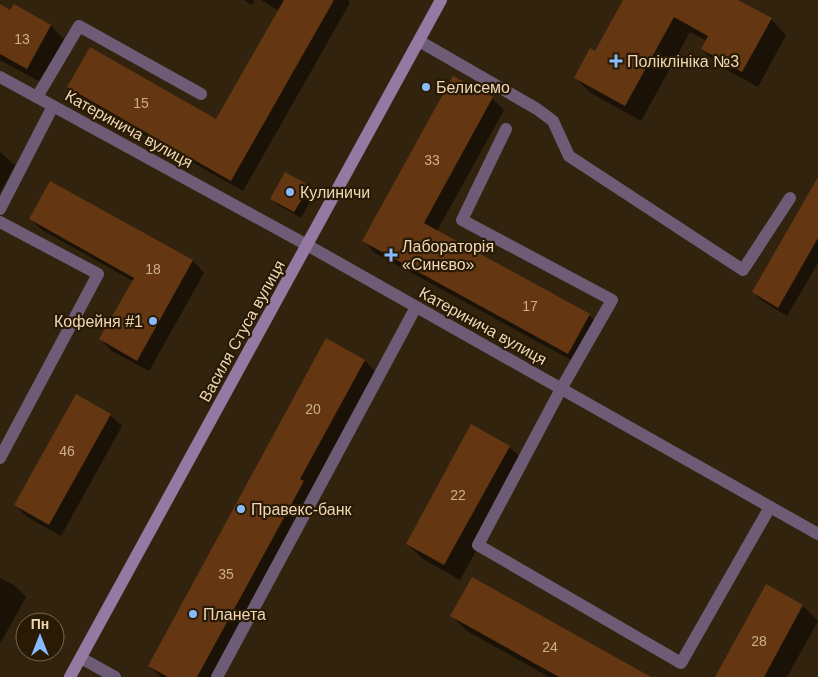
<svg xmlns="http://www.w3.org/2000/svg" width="818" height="677" font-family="Arial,sans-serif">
  <rect width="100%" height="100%" fill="#32230e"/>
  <g fill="#0007">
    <polygon points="244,0 254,0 252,5"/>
    <polygon points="261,0 348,0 350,3 243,191 80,99 68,87 217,121 279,11"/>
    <polygon points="624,0 736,0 771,19 786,35 758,87 718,65 702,49 707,41 690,32 641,121 591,93 575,78 596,52"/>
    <polygon points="14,5 51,26 66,41 42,83 0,60 0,6 11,12"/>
    <polygon points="492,98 504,110 437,231 589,315 601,327 580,365 375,253 364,241"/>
    <polygon points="0,152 15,165 0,193"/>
    <polygon points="818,180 818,263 787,316 762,301 753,292"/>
    <polygon points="51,182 193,261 204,273 149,371 112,351 100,339 133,281 42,230 30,219"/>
    <polygon points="309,187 315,193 301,218 278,205 272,199"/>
    <polygon points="327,340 365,361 376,372 214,677 161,677 149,666"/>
    <polygon points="110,415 122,426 61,536 27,517 15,505"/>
    <polygon points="509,447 525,462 460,580 423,559 407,544"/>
    <polygon points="0,578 14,585 26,597 0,644"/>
    <polygon points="767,586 803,606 818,621 787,677 716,677"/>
    <polygon points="452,616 648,677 549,677 467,631"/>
  </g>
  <g fill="#653612">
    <polygon points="284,0 334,0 231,181 67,87 90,47 216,119"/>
    <polygon points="623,0 738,0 772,18 742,72 701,49 708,36 674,17 625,106 574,78 590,48 595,51"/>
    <polygon points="0,4 10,10 14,4 51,25 27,69 0,54"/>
    <polygon points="453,76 493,97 424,223 590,314 568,354 362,241"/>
    <polygon points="285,172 310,186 294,212 270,199"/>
    <polygon points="818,177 818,238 778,308 752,292"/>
    <polygon points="50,181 193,260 137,361 99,339 134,278 29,219"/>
    <polygon points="326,338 365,360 300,479 304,481 197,677 168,677 148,666"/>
    <polygon points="76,394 111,414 49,525 14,505"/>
    <polygon points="471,424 510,446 444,565 406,544"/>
    <polygon points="472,577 651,677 559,677 450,616"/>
    <polygon points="766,584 803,605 764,677 715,677"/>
  </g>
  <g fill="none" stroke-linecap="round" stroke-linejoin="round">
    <g stroke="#6e5c76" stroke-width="12">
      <polyline points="419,41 537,109 553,121 569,156 743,270 790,198"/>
      <polyline points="37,97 79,26 201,94"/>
      <polyline points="506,129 462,220 612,300 561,389 478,545 681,663 770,507"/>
      <polyline points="0,209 53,106"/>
      <polyline points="0,222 98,274 0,458"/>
      <polyline points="81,658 115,677"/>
      <polyline points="217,677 416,307"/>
    </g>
    <polyline stroke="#6e5c76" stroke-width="12" points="0,77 307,245 818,534"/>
    <polyline stroke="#9679a3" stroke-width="12" points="70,677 441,0"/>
  </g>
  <g fill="#88bbfc" stroke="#281a05" stroke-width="2">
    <path d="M613.5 53.5h5v5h5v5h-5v5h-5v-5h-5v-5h5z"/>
    <circle cx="426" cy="87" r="5"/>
    <circle cx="290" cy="192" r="5"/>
    <path d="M388.5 247.5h5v5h5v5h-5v5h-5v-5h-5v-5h5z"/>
    <circle cx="153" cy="321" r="5"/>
    <circle cx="241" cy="509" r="5"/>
    <circle cx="193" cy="614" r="5"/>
  </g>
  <g text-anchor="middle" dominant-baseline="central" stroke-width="4.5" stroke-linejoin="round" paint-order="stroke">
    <g font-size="14" fill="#ccaf8d">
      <text x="22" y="39">13</text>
      <text x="141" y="103">15</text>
      <text x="432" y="160">33</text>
      <text x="153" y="269">18</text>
      <text x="530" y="306">17</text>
      <text x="313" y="409">20</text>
      <text x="67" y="451">46</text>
      <text x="458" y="495">22</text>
      <text x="226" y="574">35</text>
      <text x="759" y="641">28</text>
      <text x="550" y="647">24</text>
    </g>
    <g font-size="16" fill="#efd7b6" stroke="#281a05" text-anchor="start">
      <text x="627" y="61">Поліклініка №3</text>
      <text x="436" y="87">Белисемо</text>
      <text x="300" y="192">Кулиничи</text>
      <text x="402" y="246">Лабораторія<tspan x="402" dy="18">«Синєво»</tspan></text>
      <text x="143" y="321" text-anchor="end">Кофейня #1</text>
      <text x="251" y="509">Правекс-банк</text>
      <text x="203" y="614">Планета</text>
    </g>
    <g font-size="16" fill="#efd7b6" stroke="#281a05">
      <text transform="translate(129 129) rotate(29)">Катеринича вулиця</text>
      <text transform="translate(483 326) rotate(29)">Катеринича вулиця</text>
      <text transform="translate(242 331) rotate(-61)">Василя Стуса вулиця</text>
    </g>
  </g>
  <g transform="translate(40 637)"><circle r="24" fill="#281a05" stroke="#78664c"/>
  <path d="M0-4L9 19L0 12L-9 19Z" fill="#88bbfc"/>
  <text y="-8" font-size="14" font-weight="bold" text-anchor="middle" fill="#efd7b6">Пн</text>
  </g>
</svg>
